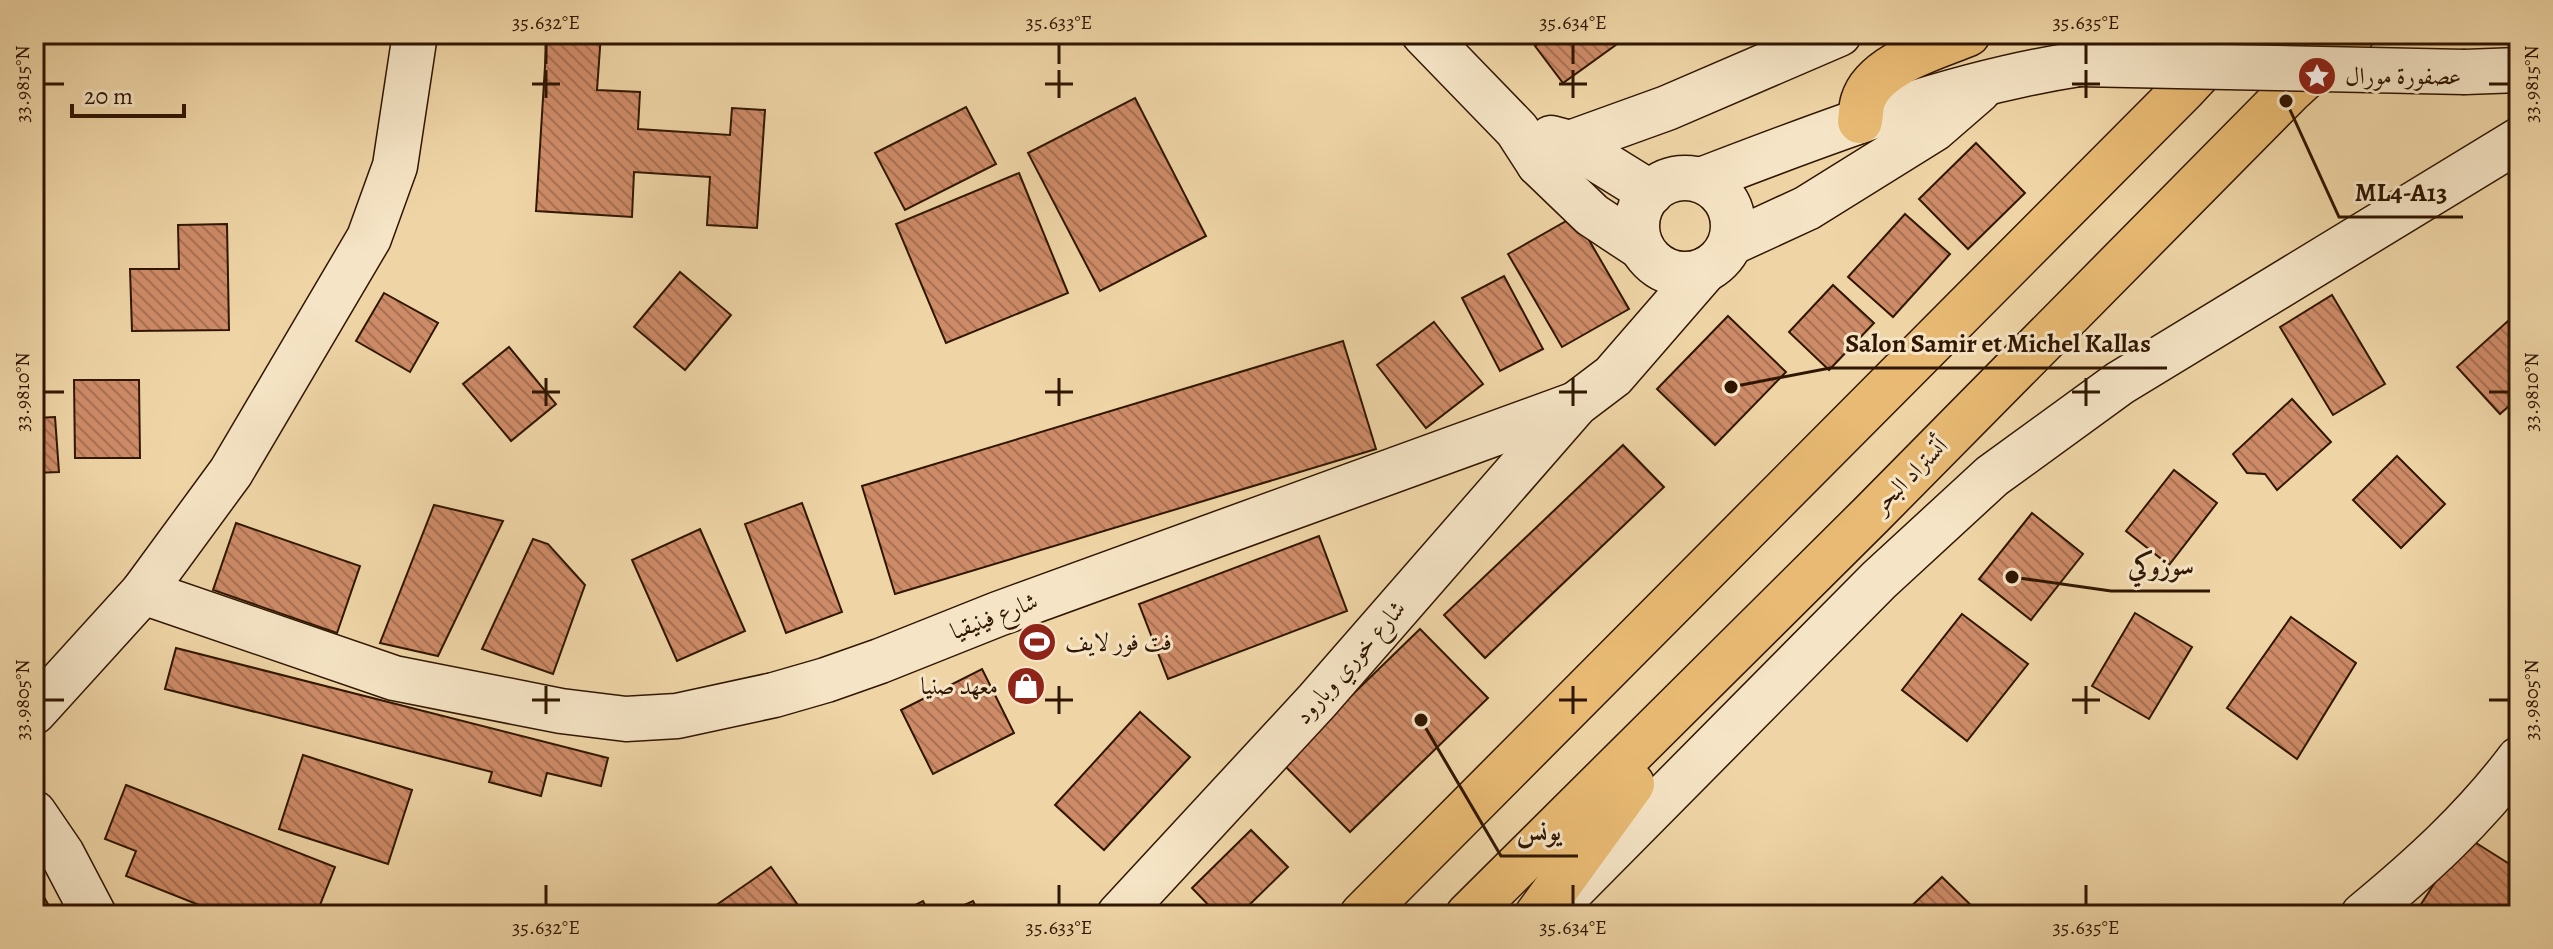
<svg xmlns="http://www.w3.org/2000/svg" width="2553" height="949" font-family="Alegreya,Amiri,serif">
  <defs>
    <pattern id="building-back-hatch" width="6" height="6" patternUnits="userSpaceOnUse" patternTransform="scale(2)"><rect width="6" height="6" fill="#ce8b68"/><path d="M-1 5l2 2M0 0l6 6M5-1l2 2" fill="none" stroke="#a87153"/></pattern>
  </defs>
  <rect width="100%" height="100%" fill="#efd5a6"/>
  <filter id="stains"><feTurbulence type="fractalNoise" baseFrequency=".0025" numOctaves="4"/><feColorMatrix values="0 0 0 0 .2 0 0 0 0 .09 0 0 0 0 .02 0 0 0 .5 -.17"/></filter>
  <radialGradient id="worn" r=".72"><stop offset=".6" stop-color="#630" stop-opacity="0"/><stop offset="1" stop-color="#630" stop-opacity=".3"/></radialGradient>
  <g fill="url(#building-back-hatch)" stroke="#301601" stroke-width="2">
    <polygon points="547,34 601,34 597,90 640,92 638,129 730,135 732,108 765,110 757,228 707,225 710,177 634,172 632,217 536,211"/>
    <polygon points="1552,34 1631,34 1563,83 1535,46"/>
    <polygon points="1135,98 1206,236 1100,291 1028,153"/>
    <polygon points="966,107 996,164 905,210 875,153"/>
    <polygon points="1976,143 2025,193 1968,249 1919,199"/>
    <polygon points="1019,173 1068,293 946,343 896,224"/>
    <polygon points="1905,214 1950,254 1893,317 1848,277"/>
    <polygon points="1575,216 1629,309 1562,347 1508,254"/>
    <polygon points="227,224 229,330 132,331 130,269 179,269 178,225"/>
    <polygon points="680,272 731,315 685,370 634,327"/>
    <polygon points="1504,276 1543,349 1500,371 1462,298"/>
    <polygon points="1833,285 1874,323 1829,370 1789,332"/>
    <polygon points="384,293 438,323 410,372 356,341"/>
    <polygon points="2332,295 2385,384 2333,415 2280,327"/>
    <polygon points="2519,311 2519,397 2500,414 2457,367"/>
    <polygon points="1728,316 1786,372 1715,445 1657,389"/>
    <polygon points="1434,322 1483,384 1426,428 1377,365"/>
    <polygon points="1343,341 1376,449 895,594 862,486"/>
    <polygon points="509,347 556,404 511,441 463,384"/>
    <polygon points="74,380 139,380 140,458 75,458"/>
    <polygon points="2292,399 2331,442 2277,490 2265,474 2247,473 2233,454"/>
    <polygon points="55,417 59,472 34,473 34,418"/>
    <polygon points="1623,445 1664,487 1485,658 1444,615"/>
    <polygon points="2397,456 2445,504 2401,548 2353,500"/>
    <polygon points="2174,470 2217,503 2169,565 2126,531"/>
    <polygon points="802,503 842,612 786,633 745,524"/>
    <polygon points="434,505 503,521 438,656 380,643"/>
    <polygon points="2032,513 2083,554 2031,620 1979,579"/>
    <polygon points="236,523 360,566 337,633 213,590"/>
    <polygon points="700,529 745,631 677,661 632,560"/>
    <polygon points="1319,536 1347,611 1168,679 1139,604"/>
    <polygon points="533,539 548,544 585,585 553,674 482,649"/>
    <polygon points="2135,613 2192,647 2149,719 2092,686"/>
    <polygon points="1962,614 2028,664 1967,741 1902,690"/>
    <polygon points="2291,617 2356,663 2297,759 2227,708"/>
    <polygon points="1420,629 1488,698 1350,832 1282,763"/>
    <polygon points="176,648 608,758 601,786 547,773 541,796 489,782 492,772 165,689"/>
    <polygon points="982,669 1014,733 933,774 901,710"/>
    <polygon points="1140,712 1190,757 1104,850 1055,805"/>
    <polygon points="303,755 412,790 388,864 279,829"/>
    <polygon points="126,785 335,867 316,915 224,915 126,876 136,851 105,839"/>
    <polygon points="1251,830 1288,867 1239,915 1218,915 1192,888"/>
    <polygon points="2465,836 2519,870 2519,888 2502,915 2414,915"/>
    <polygon points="771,867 805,915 702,915"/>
    <polygon points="1942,877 1981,915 1902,915"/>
    <polygon points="39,888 54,915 34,915 34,890"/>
    <polygon points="923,901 930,915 902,915 901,912"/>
    <polygon points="973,901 980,915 942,915"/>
  </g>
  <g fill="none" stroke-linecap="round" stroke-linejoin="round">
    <g stroke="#301601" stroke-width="47">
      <g id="secondary">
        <polyline points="1424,34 1517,130 1539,164 1592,215 1642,248"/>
        <polyline points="2465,72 2519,70"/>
        <polyline points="1551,138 1570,143 1651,193"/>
        <polyline points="1539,164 1570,143 1667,108 1839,34"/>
        <circle cx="1685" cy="226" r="48"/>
        <path d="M 1701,180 C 1824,133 1948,84 2079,64"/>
        <polyline points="1731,243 1807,208 1934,129 1979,90"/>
        <polyline points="143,592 394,678 561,711 626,719 677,716 774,695 826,680 880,661 998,614 1576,404"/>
        <polyline points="34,712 143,592 231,472 369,238 395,166 415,34"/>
        <polyline points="34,813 62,854 94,915"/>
        <polyline points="1566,896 1879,580 1992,476 2120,383 2519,140"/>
        <polyline points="1119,915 1317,701 1576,404 1613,376 1705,270"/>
        <path d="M 2363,915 C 2421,867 2474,819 2519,759"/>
      </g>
    </g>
    <g stroke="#301601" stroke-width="47">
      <g id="highway">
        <path d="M 1860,121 C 1861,115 1861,107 1863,101 C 1874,64 1935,48 1968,34"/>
        <polyline points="1362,915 2183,90 2235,34"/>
        <polyline points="1468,915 1871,515 2290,91 2352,34"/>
        <polyline points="1537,915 1632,784"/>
      </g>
    </g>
    <use href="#secondary" stroke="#f5e4c5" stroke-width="44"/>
    <use href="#highway" stroke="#e8ba73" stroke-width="44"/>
    <g stroke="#301601" stroke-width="47" stroke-linecap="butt">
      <polyline id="secondary-bridge" points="2079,64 2465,72"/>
    </g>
    <use href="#secondary-bridge" stroke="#f5e4c5" stroke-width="44"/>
  </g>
  <path fill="none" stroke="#301601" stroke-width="3" d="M 546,44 L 546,64M 1059,44 L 1059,64M 1573,44 L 1573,64M 2086,44 L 2086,64M 546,70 L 546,98M 1059,70 L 1059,98M 1573,70 L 1573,98M 2086,70 L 2086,98M 44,84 L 64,84M 532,84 L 560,84M 1045,84 L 1073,84M 1559,84 L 1587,84M 2072,84 L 2100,84M 2489,84 L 2509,84M 546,378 L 546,406M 1059,378 L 1059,406M 1573,378 L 1573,406M 2086,378 L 2086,406M 44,392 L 64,392M 532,392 L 560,392M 1045,392 L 1073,392M 1559,392 L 1587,392M 2072,392 L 2100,392M 2489,392 L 2509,392M 546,686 L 546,714M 1059,686 L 1059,714M 1573,686 L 1573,714M 2086,686 L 2086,714M 44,700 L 64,700M 532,700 L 560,700M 1045,700 L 1073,700M 1559,700 L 1587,700M 2072,700 L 2100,700M 2489,700 L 2509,700M 546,885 L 546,905M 1059,885 L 1059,905M 1573,885 L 1573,905M 2086,885 L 2086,905"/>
  <defs>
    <g id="sight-disc" transform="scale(2)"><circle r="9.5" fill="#8f2418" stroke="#f5e4c5"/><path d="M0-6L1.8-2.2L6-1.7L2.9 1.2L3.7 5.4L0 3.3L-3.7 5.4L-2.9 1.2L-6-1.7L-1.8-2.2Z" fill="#fff"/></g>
    <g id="stadium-disc" transform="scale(2)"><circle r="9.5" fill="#8f2418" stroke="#f5e4c5"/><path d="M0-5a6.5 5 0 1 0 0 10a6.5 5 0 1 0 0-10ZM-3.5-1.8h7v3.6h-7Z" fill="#fff"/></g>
    <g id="shop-disc" transform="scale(2)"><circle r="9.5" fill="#8f2418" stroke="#f5e4c5"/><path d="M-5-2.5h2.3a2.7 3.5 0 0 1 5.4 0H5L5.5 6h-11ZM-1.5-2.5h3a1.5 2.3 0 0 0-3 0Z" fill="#fff"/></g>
  </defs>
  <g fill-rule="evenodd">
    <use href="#sight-disc" x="2317" y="76"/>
    <use href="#stadium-disc" x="1037" y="642"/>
    <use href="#shop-disc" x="1026" y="686"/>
  </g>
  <g text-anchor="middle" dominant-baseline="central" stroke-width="6" stroke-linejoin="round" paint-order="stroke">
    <g font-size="24" fill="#301601" stroke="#f5e4c5" text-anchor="start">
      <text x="2345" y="76">عصفورة مورال</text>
      <text x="1065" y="642">فت فور لايف</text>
      <text x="998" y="686" text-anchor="end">معهد صنيا</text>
    </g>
    <g font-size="24" fill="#301601" stroke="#f5e4c5">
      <text transform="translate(1910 475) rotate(-45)">أتستراد البحر</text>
      <text transform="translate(994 616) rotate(-21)">شارع فينيقيا</text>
      <text transform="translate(1350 662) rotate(-49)">شارع خوري وبارود</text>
    </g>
  </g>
  <path fill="none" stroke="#301601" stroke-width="3" d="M2286 101L2339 217H2463M1731 387L1830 368H2167M2012 577L2111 591H2210M1421 720L1501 856H1578"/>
  <g fill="#301601" stroke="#f5e4c5" stroke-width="3">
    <circle cx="2286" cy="101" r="8"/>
    <circle cx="1731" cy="387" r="8"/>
    <circle cx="2012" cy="577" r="8"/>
    <circle cx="1421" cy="720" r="8"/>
  </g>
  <g font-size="26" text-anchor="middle" font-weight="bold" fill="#301601" stroke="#f5e4c5" stroke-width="6" stroke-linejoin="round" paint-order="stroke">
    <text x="2401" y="201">ML4-A13</text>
    <text x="1998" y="352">Salon Samir et Michel Kallas</text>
    <text x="2161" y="575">سوزوكي</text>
    <text x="1539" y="840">يونس</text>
  </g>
  <rect width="2553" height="949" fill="none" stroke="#efd5a6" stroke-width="88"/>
  <path d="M72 104v12h112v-12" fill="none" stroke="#301601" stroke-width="4"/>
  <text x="84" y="104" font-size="24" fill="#301601" stroke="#f5e4c5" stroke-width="6" paint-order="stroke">20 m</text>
  <rect x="44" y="44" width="2465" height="861" fill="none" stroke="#301601" stroke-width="3"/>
  <g font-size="20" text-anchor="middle" fill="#301601">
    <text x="546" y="29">35.632°E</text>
    <text x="1059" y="29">35.633°E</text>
    <text x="1573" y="29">35.634°E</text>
    <text x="2086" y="29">35.635°E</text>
    <text transform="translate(22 84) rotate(-90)" y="7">33.9815°N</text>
    <text transform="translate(2531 84) rotate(-90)" y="7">33.9815°N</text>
    <text transform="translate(22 392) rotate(-90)" y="7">33.9810°N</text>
    <text transform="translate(2531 392) rotate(-90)" y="7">33.9810°N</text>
    <text transform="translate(22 700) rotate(-90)" y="7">33.9805°N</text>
    <text transform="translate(2531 700) rotate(-90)" y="7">33.9805°N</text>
    <text x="546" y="934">35.632°E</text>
    <text x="1059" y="934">35.633°E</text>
    <text x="1573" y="934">35.634°E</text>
    <text x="2086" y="934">35.635°E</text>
  </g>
  <rect width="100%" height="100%" filter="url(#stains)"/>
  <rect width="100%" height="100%" fill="url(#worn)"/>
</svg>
